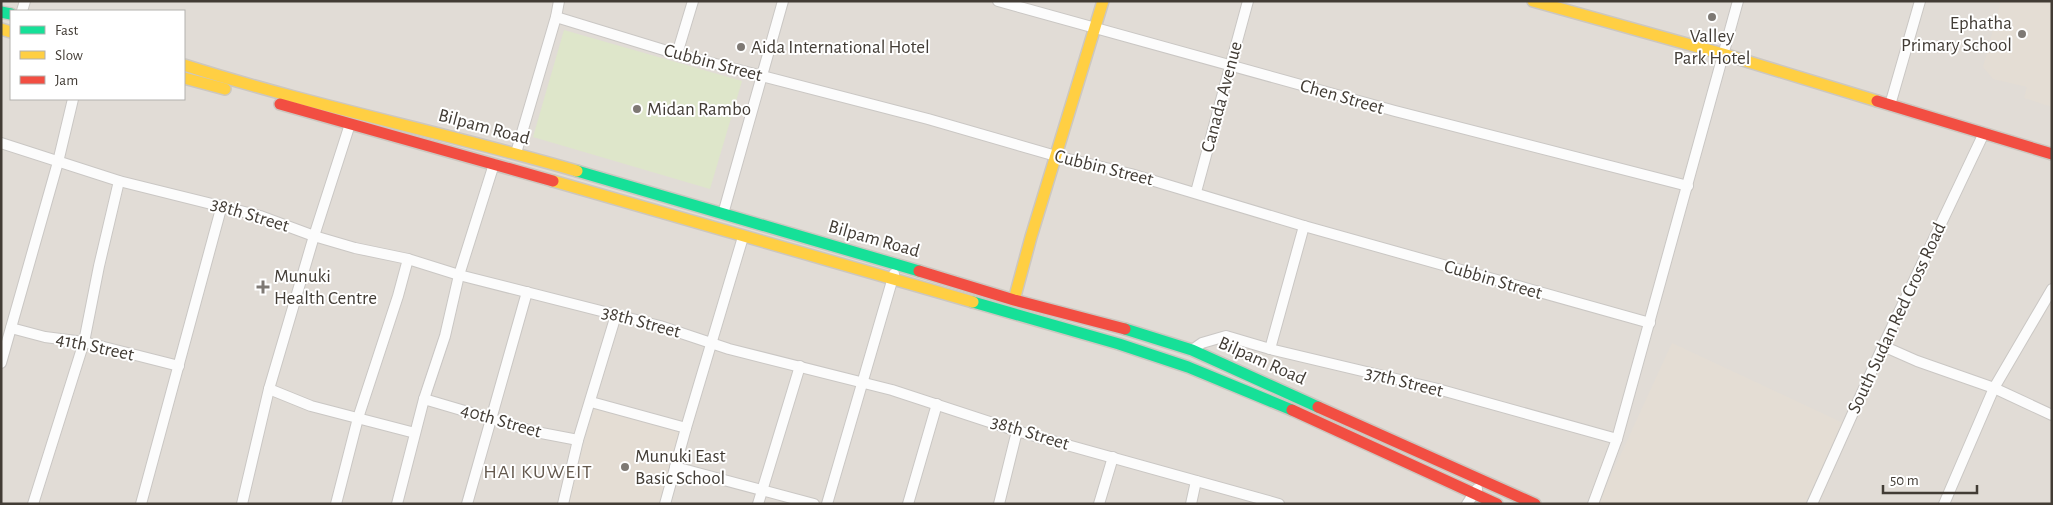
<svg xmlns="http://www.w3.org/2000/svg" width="2053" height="505" font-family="'Alegreya Sans',sans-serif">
  <rect width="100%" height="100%" fill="#eeebe8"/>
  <path fill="#e1dcd6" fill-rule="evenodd" d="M 1,1 L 2052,1 L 2052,504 L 1,504 ZM 11,11 L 184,11 L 184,99 L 11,99 Z"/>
  <g fill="#e4ddd4">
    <polygon points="2001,1 2052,1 2052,107 2024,98 2027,87 1993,79 1983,67"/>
    <polygon points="1672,343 1843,423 1805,504 1598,504"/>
    <polygon points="594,408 683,429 660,504 567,504"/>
  </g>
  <polygon fill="#dee6ca" points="564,30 742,81 710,189 533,137"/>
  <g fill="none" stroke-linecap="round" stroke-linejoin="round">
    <g stroke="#cac7c4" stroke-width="12">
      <g id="street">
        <polyline points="998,1 1395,111 1688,186"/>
        <polyline points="22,11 25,1"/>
        <polyline points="556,17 677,54 928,119 1056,156 1131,174 1304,226 1650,323"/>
        <polyline points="677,54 693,1"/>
        <polyline points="1890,105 1920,1"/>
        <polyline points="1,143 119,181 260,216 314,236 355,248 408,259 459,275 660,326 729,349 892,390 1017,431 1279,504"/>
        <polyline points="516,153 556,17 559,1"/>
        <polyline points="1196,192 1248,1"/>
        <polyline points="723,214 783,1"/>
        <polyline points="11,328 45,337 84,342 179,366"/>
        <polyline points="1883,346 1917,361 1994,388 2052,415"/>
        <polyline points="1270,349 1304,226"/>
        <polyline points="1192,350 1202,343 1226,336 1270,349 1434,388 1617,439"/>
        <polyline points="1,363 58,162 73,99"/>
        <polyline points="269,389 311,406 415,433"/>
        <polyline points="424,399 536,432 578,440"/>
        <polyline points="591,402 686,428"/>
        <polyline points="675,467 814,504"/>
        <polyline points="33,504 84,342 99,266 119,181"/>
        <polyline points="141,504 222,205"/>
        <polyline points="242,504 269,389 314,236 350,124"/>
        <polyline points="336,504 358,418 398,296 408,259"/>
        <polyline points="397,504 424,399 445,336 459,275 494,164"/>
        <polyline points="467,504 527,292"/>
        <polyline points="563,504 578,440 616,315"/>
        <polyline points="665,504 686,428 743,237"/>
        <polyline points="758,504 800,366"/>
        <polyline points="827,504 894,274"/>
        <polyline points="908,504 937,404"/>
        <polyline points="999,504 1017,431"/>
        <polyline points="1099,504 1113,457"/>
        <polyline points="1191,504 1196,481"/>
        <polyline points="1467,504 1477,489"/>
        <polyline points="1593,504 1617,439 1738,1"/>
        <polyline points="1812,504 1883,346 1984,133"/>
        <polyline points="1944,504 1994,388 2052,289"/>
      </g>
    </g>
    <g stroke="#ccc7c0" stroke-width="14">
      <g id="fast">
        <polyline points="1,12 11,14"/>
        <polyline points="577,171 919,271"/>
        <polyline points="973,302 1119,344 1188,367 1292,410"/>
        <polyline points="1125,329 1192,350 1318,407"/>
      </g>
    </g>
    <g stroke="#ccc7c0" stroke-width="14">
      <g id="slow">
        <polyline points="1533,1 1723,54 1877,101"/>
        <polyline points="1,29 11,32"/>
        <path d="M 184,65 C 313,106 447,133 577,171"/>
        <polyline points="184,78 225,89"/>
        <polyline points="553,181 973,302"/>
        <polyline points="1014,300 1031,237 1103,1"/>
      </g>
    </g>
    <g stroke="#ccc7c0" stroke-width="14">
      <g id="jam">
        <polyline points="1877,101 2052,154"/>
        <polyline points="280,104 553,181"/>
        <polyline points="919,271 1014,300 1125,329"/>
        <polyline points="1318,407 1535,504"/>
        <polyline points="1292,410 1497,504"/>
      </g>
    </g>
    <use href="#street" stroke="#fcfcfc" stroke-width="10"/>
    <use href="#fast" stroke="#16e098" stroke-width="11"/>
    <use href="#slow" stroke="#ffcf43" stroke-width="11"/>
    <use href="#jam" stroke="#f24e42" stroke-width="11"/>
  </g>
  <g fill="#7e7974" stroke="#fff" stroke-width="2">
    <circle cx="1712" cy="17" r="5"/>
    <circle cx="2022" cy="34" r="5"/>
    <circle cx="741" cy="47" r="5"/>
    <circle cx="637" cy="109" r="5"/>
    <path d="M260.5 279.5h5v5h5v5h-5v5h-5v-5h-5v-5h5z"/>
    <circle cx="625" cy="467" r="5"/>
  </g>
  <g text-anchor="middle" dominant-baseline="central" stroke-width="4" stroke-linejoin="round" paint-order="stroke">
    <g font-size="19" fill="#423c35" stroke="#fff" text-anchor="start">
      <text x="2012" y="23" text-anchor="end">Ephatha<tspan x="2012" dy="22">Primary School</tspan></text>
      <text x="1712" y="36" text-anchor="middle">Valley<tspan x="1712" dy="22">Park Hotel</tspan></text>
      <text x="751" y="47">Aida International Hotel</text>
      <text x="647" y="109">Midan Rambo</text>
      <text x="274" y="276">Munuki<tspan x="274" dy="22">Health Centre</tspan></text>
      <text x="635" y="456">Munuki East<tspan x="635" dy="22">Basic School</tspan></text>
    </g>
    <g font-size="19" fill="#423c35" stroke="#fff">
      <text transform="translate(713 63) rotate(15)">Cubbin Street</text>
      <text transform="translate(1222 97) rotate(-75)">Canada Avenue</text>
      <text transform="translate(1342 97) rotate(16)">Chen Street</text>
      <text transform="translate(484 127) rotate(15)">Bilpam Road</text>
      <text transform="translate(1104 168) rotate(14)">Cubbin Street</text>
      <text transform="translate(250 215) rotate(17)">38th Street</text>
      <text transform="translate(874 239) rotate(16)">Bilpam Road</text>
      <text transform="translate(1493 280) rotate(16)">Cubbin Street</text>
      <text transform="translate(1897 318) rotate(-65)">South Sudan Red Cross Road</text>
      <text transform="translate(641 322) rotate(15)">38th Street</text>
      <text transform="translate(95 347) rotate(12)">41th Street</text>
      <text transform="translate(1262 361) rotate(24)">Bilpam Road</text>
      <text transform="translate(1404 382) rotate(14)">37th Street</text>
      <text transform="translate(501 421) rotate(16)">40th Street</text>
      <text transform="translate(1030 433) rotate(17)">38th Street</text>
    </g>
    <g font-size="20" letter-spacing="1" fill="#64594e" stroke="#fff">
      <text x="538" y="472">HAI KUWEIT</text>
    </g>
  </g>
  <rect width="2053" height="505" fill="none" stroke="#423c35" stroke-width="5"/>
  <rect x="10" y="10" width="175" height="90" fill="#ffffff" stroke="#b3b1ae"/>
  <rect x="20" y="26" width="25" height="8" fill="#16e098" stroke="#b3b1ae"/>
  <text x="55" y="35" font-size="15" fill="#423c35">Fast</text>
  <rect x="20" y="51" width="25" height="8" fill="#ffcf43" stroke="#b3b1ae"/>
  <text x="55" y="60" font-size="15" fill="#423c35">Slow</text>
  <rect x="20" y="76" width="25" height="8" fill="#f24e42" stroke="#b3b1ae"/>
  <text x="55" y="85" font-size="15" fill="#423c35">Jam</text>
  <path d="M1883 485v8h94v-8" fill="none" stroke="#423c35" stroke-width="2.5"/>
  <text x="1890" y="485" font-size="15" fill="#423c35" stroke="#ffffff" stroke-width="4" paint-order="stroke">50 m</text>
</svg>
